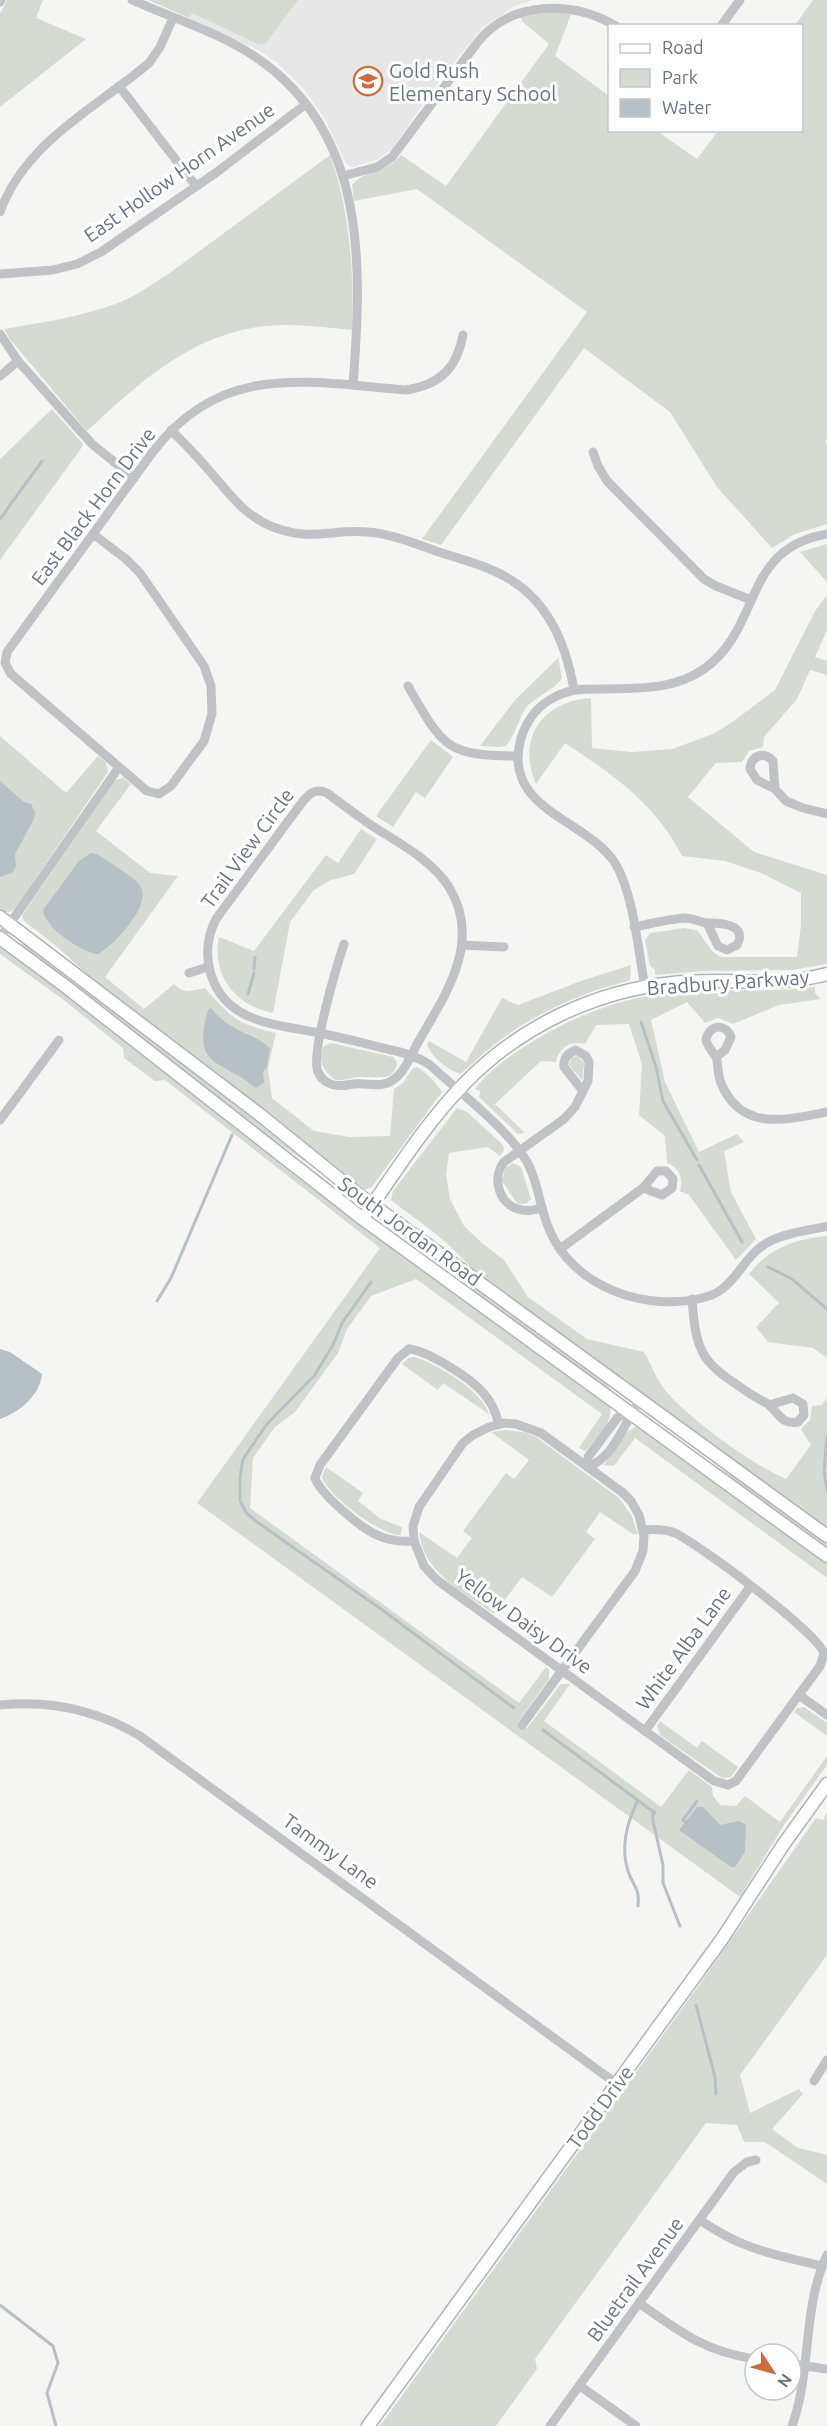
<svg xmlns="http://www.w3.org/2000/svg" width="827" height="2426" font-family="Ubuntu,sans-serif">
  <rect width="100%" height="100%" fill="#f5f6f3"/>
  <polygon fill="#e6e7e6" points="196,0 542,0 532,0 513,7 482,28 435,87 391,150 376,160 353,167 346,164 326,121 304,89 275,61 258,50 189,18"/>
  <g fill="#d5dad3">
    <polygon points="7,0 43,0 36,18 86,39 0,107 0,14"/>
    <polygon points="148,0 298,0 265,44 258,44 192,13 189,18"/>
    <path d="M 813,0 L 827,0 L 827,438 L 825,441 L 827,443 L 827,524 L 795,534 L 772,548 L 717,487 L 670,412 L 584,348 L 441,545 L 422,539 L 587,312 L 417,189 L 354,201 L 352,185 C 362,171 388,172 401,155 L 446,186 L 549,44 L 523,22 L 520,17 L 541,11 L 572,12 L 555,56 L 609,96 L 610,130 L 657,131 L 697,159 L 718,131 L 802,130 L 802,26 L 795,25 Z"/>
    <path d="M 330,155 C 350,211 354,271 352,330 C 323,327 294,323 265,326 C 191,334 139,383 87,431 L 10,339 L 4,329 C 43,322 82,317 118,303 C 136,296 152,284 167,275 Z"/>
    <polygon points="52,409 83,444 80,450 0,560 0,459"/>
    <polygon points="827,544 827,582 800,552"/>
    <path d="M 827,595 L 827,630 L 815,657 L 827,661 L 827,675 L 810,670 L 797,699 L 764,737 L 763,747 L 749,751 L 742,762 L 716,763 L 688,797 L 754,852 L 827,875 L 827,964 L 792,970 L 703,971 L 655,975 L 655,970 L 650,966 L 645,940 L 650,933 L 685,928 L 698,931 L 712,951 L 720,957 L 797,957 L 801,925 L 801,893 L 761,873 L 725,861 L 682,856 C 656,804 612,774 565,743 L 536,784 C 516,738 543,701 591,698 L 592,748 L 632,752 L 672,749 L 713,734 L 731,723 L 775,690 L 815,611 Z"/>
    <path d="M 558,658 L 562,678 C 554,691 535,696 525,709 C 520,717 511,744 505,746 C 498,748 487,746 480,746 L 515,700 Z"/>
    <path d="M 0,736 L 66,793 L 98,756 L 106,763 L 108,772 L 17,906 C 12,912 8,914 0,910 Z"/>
    <polygon points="431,740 453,757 425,798 416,792 393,827 376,816"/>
    <path d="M 123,778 L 131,784 L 96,831 L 150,873 L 178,876 L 105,977 L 144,1009 L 174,984 C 185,995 192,990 205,988 C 233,1019 235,1023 276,1033 L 268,1068 L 272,1098 L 314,1131 L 349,1137 L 390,1136 L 394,1089 L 403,1083 L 412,1069 L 417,1067 C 427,1073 436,1082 442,1092 L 371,1188 L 363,1190 L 359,1188 L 98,984 L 56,946 L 24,921 L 22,916 L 27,908 L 115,780 Z"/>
    <path d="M 361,829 L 377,839 L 354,874 L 331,880 L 314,890 L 290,922 L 273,1013 C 236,1006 211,975 219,937 L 254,951 L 326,855 L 338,863 Z"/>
    <polygon points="17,936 189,1069 251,1115 307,1160 306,1162 242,1118 25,949"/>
    <path d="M 0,945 L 395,1249 L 609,1405 C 616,1420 596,1438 587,1450 L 585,1451 L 579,1448 L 602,1414 L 416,1279 L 371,1296 L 347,1329 L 338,1353 L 295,1412 L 275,1427 L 253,1458 L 250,1508 L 519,1703 L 546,1667 L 549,1669 L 549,1679 L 518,1722 L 527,1728 L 561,1684 L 570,1684 L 544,1721 L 661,1807 L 689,1770 L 712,1787 L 713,1796 L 720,1805 L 736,1806 L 745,1796 L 780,1822 L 827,1756 L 827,1765 L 784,1825 L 740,1897 L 197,1503 L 380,1248 L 165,1080 L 155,1081 L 124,1058 L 123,1048 L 65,1001 L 0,954 Z"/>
    <path d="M 631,965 L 630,979 L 628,981 C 581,993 538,1012 499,1041 C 485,1051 473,1064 460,1074 C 447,1069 431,1057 427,1044 L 429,1041 L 466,1062 L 502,998 L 518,1005 L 581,981 Z"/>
    <path d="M 815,987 L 815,993 L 821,999 L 779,1005 L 733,1024 L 718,1018 L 705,1023 L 687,1002 L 651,1020 L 665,1082 L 699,1152 L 737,1134 L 744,1142 L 724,1151 L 731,1192 L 756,1239 L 736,1260 L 689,1195 L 680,1191 C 684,1179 679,1167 667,1163 L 665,1136 L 639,1115 L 642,1064 L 629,1024 L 596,1025 L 585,1044 C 570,1040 559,1047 556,1062 L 541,1061 L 495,1104 L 525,1133 L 518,1134 L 479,1097 L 480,1091 L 475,1089 C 490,1069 514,1053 535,1040 C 578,1014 627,996 677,992 C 723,988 769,993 815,987 Z"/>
    <path d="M 331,1043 L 393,1057 L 397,1062 C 395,1083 376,1076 361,1077 C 352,1077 345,1081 336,1080 C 323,1073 311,1049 331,1043 Z"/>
    <polygon points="578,1056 584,1063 582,1080 569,1065 571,1058"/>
    <path d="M 457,1108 L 467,1112 L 503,1145 L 504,1150 L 500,1156 L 488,1147 L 449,1153 L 446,1175 L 450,1199 L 464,1226 L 483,1244 L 504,1260 L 528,1297 L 587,1339 L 644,1352 C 651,1364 656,1378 664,1389 C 688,1418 751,1464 786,1479 L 811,1445 L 801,1429 L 810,1420 L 812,1406 L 822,1405 L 827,1397 L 827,1528 L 480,1276 C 465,1262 452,1247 436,1234 C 421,1222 406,1212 391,1200 L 393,1191 Z"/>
    <polygon points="513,1163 521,1167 531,1199 527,1203 519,1204 516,1202 502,1181 505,1168"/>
    <path d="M 827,1236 L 827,1358 L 813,1348 L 768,1342 L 756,1327 L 779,1303 L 749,1274 C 769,1248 795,1239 827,1236 Z"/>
    <polygon points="467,1281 600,1377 613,1392 465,1286 464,1283"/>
    <path d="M 415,1357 C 439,1365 481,1390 489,1414 L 443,1383 L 438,1390 L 402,1364 L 408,1358 Z"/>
    <polygon points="635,1427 644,1429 827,1563 827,1578 635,1438 614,1466 604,1465 627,1432"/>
    <path d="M 507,1430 L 523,1432 L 536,1437 L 619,1498 L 632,1516 L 638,1534 L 633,1534 L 600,1512 L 586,1532 L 595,1539 L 552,1597 L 522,1577 L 494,1614 C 464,1592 423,1573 419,1532 L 457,1558 L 472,1538 L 463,1531 L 506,1473 L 514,1479 L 529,1460 L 491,1432 Z"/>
    <polygon points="704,1459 754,1489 827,1543 827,1549"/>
    <path d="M 326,1467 L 363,1493 L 358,1501 L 381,1519 L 402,1527 L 401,1535 C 381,1536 327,1495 322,1477 Z"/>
    <polygon points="804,1707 827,1723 827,1736 794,1712 797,1708"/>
    <polygon points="660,1721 697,1748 702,1741 738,1767 731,1777 722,1778 661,1736 657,1726"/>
    <polygon points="827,1812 827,1955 740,2075 750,2113 799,2089 803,2094 772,2129 798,2148 827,2155 827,2184 765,2142 744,2142 737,2125 706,2123 535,2359 537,2369 496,2426 380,2426 697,1988 816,1818 823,1820"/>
  </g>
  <g fill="#b7c0c5">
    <polygon points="0,781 24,802 31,804 35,812 34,819 15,854 16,866 13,872 0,877"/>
    <path d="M 91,853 L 97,854 C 107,861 135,877 141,887 C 151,907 114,944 99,954 C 83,954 44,927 43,910 L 79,861 Z"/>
    <path d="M 211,1008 C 217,1016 224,1022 233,1027 C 245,1035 260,1037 270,1049 L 267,1066 L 263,1072 L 264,1082 L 256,1088 C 219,1058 192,1069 208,1010 Z"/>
    <path d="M 0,1349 L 10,1352 L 42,1374 C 40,1395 20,1412 0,1419 Z"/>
    <polygon points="697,1807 703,1807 720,1825 739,1821 746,1825 745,1852 735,1867 731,1867 679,1830"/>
  </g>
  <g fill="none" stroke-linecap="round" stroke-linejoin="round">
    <g stroke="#b7c0c5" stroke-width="3">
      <polyline points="0,519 42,461"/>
      <polyline points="254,969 255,957"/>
      <polyline points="248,994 254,973"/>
      <polyline points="641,1022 656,1067 663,1101 697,1160"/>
      <polyline points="699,1165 742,1242"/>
      <polyline points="768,1267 792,1279 827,1309"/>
      <polyline points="371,1282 342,1323 333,1345 314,1376 267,1424 243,1459 240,1477 240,1501 247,1514 257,1522 381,1609 514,1708"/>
      <polyline points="157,1301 171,1278 232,1135"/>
      <polyline points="827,1436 824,1471 827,1491"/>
      <polyline points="543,1730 655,1813"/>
      <path d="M 638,1800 C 627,1822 620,1846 628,1871 C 633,1887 640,1887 638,1906"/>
      <polyline points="653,1811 653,1821 663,1865 663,1883 680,1926"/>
      <polyline points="687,1823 683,1820 697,1801"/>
      <polyline points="696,2005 715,2077 716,2094"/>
      <polyline points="0,2305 53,2346 58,2363 47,2393 56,2426"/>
    </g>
    <g stroke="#b0b4b8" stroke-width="15">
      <g id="secondary">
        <polyline points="0,917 259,1114 359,1195 827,1536"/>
        <polyline points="0,938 65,986 363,1219 827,1556"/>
        <path d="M 368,1211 C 398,1168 427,1122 464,1084 C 519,1027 594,991 673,983 C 724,977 777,988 827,974"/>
        <polyline points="368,2426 722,1939 783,1845 827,1784"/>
      </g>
    </g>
    <g stroke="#c0c2c6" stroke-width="9">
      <path d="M 132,0 C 172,18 221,33 257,58 C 368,134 362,266 353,385"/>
      <polyline points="0,2 1,0"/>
      <polyline points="721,26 740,0"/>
      <polyline points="119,86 196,186"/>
      <path d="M 343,176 L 377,167 L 392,157 L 477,43 C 511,0 572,0 616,26"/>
      <path d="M 0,212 C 26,141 95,109 149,63 L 160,47 L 173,18"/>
      <polyline points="0,274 53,270 77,264 101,252 217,172 306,104"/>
      <polyline points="0,334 18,361 92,444 134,478"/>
      <polyline points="0,376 18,361"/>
      <path d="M 171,430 C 183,442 195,454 206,467 C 227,490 242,515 273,527 C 312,542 331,529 368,532 C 393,534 418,545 442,553 C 460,559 478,563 494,571 C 545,593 565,639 574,690"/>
      <polyline points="593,452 598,466 607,481 704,579 716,586 751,600"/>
      <path d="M 93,534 L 126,559 L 140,573 L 204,666 L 211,686 L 212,714 L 204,741 L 171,786 L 159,794 L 147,791 L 11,674 L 5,663 L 7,652 L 152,453 C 221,361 307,382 406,390 C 440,385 457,368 463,335"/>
      <path d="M 408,686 C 443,747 446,756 518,756"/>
      <path d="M 775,789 L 773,761 C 764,751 751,755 750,769 L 757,780 L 775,789 L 786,801 L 803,808 L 827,814"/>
      <path d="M 634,927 C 650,924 668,919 685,918 C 693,918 701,923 709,923 C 722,923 748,925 737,945 L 727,950 L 718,946 L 707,923"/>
      <polyline points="0,938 119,767"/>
      <path d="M 344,944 C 337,965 310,1055 318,1072 C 325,1087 339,1087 353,1084 C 367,1082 381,1089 393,1080 C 406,1071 412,1052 420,1039 C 447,992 482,941 449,887 C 431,859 398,843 371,825 C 356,815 342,804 327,793 C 316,788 310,793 303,801 L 216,919 C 198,955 210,999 248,1016 C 270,1026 296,1028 319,1033 C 345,1038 370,1045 396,1051 C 408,1054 420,1058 430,1065 C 458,1091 504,1126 524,1157 C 538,1178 539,1206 549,1229 C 573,1288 647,1313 706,1297 C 734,1289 741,1261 762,1246 C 780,1233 807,1231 827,1226"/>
      <polyline points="462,945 504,947"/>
      <polyline points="189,973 208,967"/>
      <path d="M 645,987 C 638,951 634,894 615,863 C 586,818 501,810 521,738 C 527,720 538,705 555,697 C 569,689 584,689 599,689 C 636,688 672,691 704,669 C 763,627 741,549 827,534"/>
      <path d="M 716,1057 L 725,1050 L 731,1037 C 725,1022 709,1025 706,1040 C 708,1048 715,1053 717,1060 C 718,1068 718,1076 721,1083 C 741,1132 786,1120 827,1112"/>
      <polyline points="0,1120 59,1040"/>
      <path d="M 542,1208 C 534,1210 526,1212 518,1209 C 498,1203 492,1177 504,1162 L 564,1119 L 575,1107 L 588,1081 L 589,1062 L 586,1056 L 576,1050 C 568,1053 563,1058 564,1067 L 582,1090"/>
      <polyline points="560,1249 643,1188 657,1171 666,1171 673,1179 672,1188 662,1195 643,1188"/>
      <path d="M 692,1299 C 696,1358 704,1363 752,1395 C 757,1398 763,1401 768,1404 C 779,1413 781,1425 798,1422 L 804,1415 L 803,1404 L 793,1398 L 769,1405"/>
      <path d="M 409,1349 C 428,1351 473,1379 485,1395 C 492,1403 496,1413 499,1424"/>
      <path d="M 631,1413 L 618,1417 L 588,1457 L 587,1467 C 614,1459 625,1421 640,1400"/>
      <path d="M 315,1478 C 320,1494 361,1528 377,1535 C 389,1541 401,1542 414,1541 L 424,1566 L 437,1580 L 714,1781 L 728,1785"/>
      <polyline points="315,1478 320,1465 398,1358 409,1349"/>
      <path d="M 644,1530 C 655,1529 664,1529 675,1533 C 697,1543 820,1634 824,1654"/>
      <polyline points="414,1541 413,1526 419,1507 463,1443 473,1435 489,1427 505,1423 516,1424 541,1433 622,1492 631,1501 639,1515 644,1536 643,1551 635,1571 522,1725"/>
      <polyline points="799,1695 827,1715"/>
      <path d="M 0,1705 C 50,1700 97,1710 140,1736 L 617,2084"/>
      <polyline points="645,1731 750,1587"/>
      <polyline points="728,1785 736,1781 820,1666 824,1654"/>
      <polyline points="814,2081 827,2060"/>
      <path d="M 700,2220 C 743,2250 773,2254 822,2266"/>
      <path d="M 639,2303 C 680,2332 704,2351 755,2359"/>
      <polyline points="791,2364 827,2369"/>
      <polyline points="580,2386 636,2426"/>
      <polyline points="550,2426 734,2172 747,2162 756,2160"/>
      <path d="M 792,2426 C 812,2371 802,2308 827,2255"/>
    </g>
    <use href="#secondary" stroke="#fff" stroke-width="12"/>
  </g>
  <defs>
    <g id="school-ring" transform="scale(1.5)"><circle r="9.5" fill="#fff" stroke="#cc6b3d" stroke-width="1.5"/><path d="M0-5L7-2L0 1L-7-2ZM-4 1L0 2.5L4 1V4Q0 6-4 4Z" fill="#cc6b3d"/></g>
  </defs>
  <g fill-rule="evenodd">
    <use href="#school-ring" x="368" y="81"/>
  </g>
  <g text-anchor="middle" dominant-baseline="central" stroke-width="6" stroke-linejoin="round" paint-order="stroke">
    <g font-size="20" fill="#697480" stroke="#fff" text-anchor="start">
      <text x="389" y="70">Gold Rush<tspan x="389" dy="23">Elementary School</tspan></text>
    </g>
    <g font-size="20" fill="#697480" stroke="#fff">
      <text transform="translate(179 172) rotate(-35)">East Hollow Horn Avenue</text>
      <text transform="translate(93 506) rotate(-53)">East Black Horn Drive</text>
      <text transform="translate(247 848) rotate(-54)">Trail View Circle</text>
      <text transform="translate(728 982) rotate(-4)">Bradbury Parkway</text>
      <text transform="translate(410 1231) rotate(36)">South Jordan Road</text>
      <text transform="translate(524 1621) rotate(36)">Yellow Daisy Drive</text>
      <text transform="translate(683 1648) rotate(-54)">White Alba Lane</text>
      <text transform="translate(331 1851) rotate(36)">Tammy Lane</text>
      <text transform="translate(600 2107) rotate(-54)">Todd Drive</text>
      <text transform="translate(635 2279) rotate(-54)">Bluetrail Avenue</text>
    </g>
  </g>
  <rect x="608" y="24" width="195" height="108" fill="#ffffff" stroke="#c3c7cc" stroke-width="1.5"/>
  <rect x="620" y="44" width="30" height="9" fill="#ffffff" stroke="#c3c7cc" stroke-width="1.5"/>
  <text x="662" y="54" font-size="18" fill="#697480">Road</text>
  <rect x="620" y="69" width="30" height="18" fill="#d5dad3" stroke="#c3c7cc" stroke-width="1.5"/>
  <text x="662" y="84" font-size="18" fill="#697480">Park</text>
  <rect x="620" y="99" width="30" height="18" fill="#b7c0c5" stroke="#c3c7cc" stroke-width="1.5"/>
  <text x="662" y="114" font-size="18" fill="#697480">Water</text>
  <g transform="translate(773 2372) rotate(126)"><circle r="28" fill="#ffffff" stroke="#c3c7cc" stroke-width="1.5"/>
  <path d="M0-4.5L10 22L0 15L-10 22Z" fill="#cc6b3d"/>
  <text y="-9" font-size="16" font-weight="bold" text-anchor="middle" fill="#697480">N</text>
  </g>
</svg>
